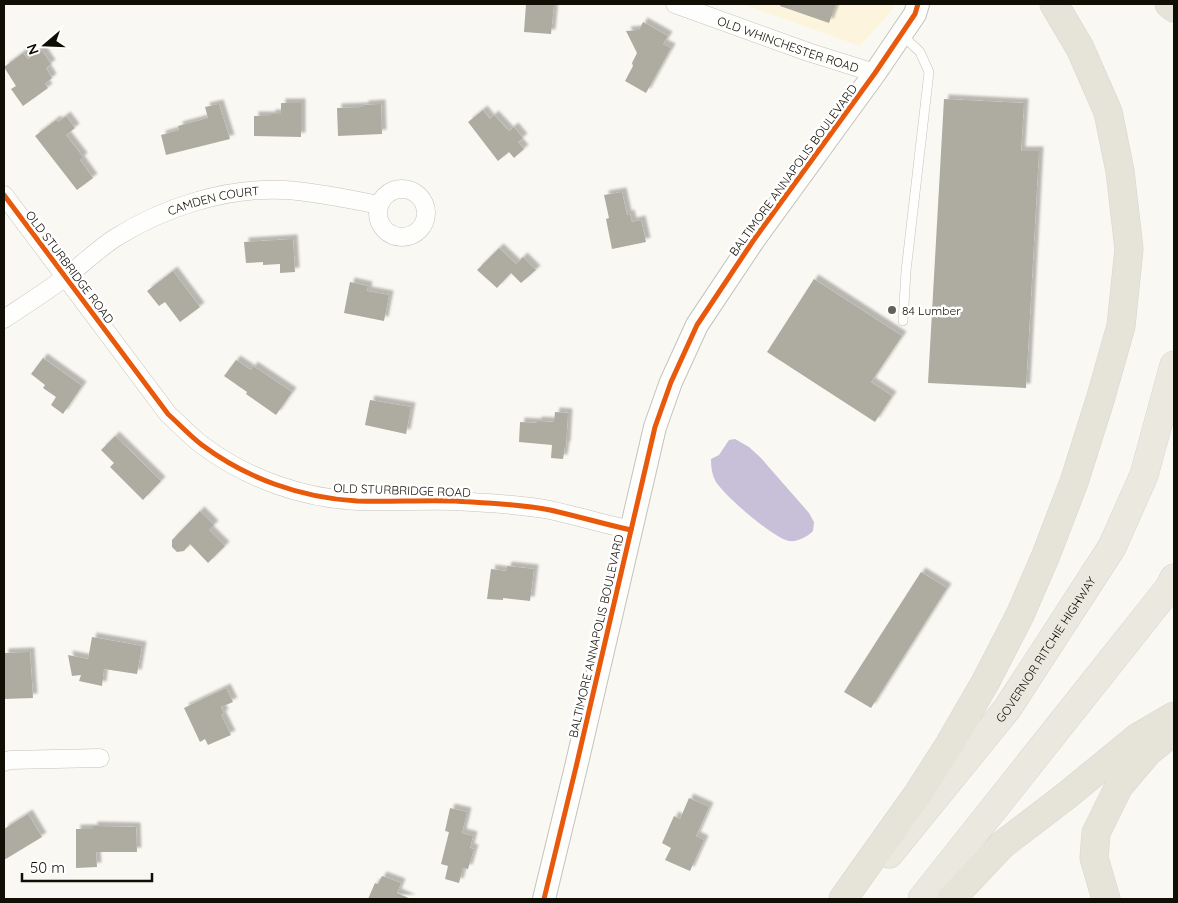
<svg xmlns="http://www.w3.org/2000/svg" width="1178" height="903" font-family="Quicksand,sans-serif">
  <defs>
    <filter id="shadow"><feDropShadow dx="4.5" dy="-4.5" stdDeviation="1" flood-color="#0004"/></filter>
  </defs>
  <rect width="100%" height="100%" fill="#faf8f2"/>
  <polygon fill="#fcf4dd" points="742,4 895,4 893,9 860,46"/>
  <path fill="#c8bfd9" d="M 735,439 L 749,447 L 761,458 L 809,513 L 814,522 L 813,531 C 807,537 798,542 789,541 C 773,538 725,496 716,482 C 712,475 711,467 711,459 L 719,455 L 729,440 Z"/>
  <g fill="#aeaba1" filter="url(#shadow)">
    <polygon points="526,4 554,4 551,34 524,32"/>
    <polygon points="780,4 836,4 829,23 780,6"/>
    <polygon points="643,22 668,36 663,44 671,48 646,93 625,81 633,66 632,63 637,53 626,31 639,30"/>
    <polygon points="41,49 51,64 46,68 52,78 45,84 48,88 23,106 11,89 16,86 4,67 23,53 28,59"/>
    <polygon points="944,99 1024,103 1021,151 1039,151 1026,388 928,383"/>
    <polygon points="281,103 301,103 301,137 254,136 254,116 271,116 271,114 281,114"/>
    <polygon points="219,104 230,139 166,155 161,135 179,130 178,126 208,118 205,107"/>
    <polygon points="381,104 382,134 338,136 337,108 364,107 364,105"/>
    <polygon points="483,110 490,119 494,115 509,131 514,127 523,138 518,142 524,149 514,158 509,152 498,161 468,122"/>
    <polygon points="66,116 75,128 66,135 83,157 80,160 93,178 77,190 35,136 56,120 58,122"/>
    <polygon points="622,192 627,215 630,214 632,222 641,220 646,242 612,249 606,219 609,218 604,195"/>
    <polygon points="293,239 295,272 280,273 280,264 263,265 263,262 246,263 244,242"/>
    <polygon points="499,248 516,264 523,257 536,270 521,283 511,273 497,288 477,270"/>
    <polygon points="173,271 200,307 180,322 165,302 159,306 147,291"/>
    <polygon points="814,279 902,336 871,382 892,396 875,422 767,352"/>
    <polygon points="350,282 368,286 367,291 389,295 384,321 344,313"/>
    <polygon points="43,358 82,386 63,414 51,405 56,397 43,388 45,385 31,374"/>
    <polygon points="236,360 251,370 253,366 292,392 276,415 246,394 247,392 224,376"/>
    <polygon points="370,400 411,407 406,434 365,425"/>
    <polygon points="555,412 568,413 566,446 565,446 563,459 551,458 552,445 519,442 520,422 537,423 537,421 554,422"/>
    <polygon points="115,436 161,481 143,500 110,467 114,463 101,450"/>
    <polygon points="200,511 214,525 209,530 225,546 208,563 190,544 184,551 177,552 172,547 172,540"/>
    <polygon points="507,566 534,569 530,601 503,598 503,600 487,599 491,569 506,571"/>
    <polygon points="921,572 947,588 871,708 844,692"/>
    <polygon points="92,637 142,646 137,674 104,669 102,686 79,681 81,675 72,676 68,655 88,659"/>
    <polygon points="30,652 33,698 4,699 4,653"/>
    <polygon points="226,688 233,702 221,707 224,714 221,715 231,735 208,745 205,739 200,742 184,708"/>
    <polygon points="689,798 709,807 696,836 704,840 690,871 665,860 671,848 662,843 674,816 680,819"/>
    <polygon points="450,808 467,812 462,833 473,836 470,848 474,849 468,869 463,868 459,883 445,879 448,866 441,864 449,832 445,831"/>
    <polygon points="28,814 42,837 4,860 4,829"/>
    <polygon points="93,826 136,827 137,852 96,852 97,867 76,868 76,829 93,829"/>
    <polygon points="382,876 401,883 397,893 411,899 368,899 375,883 378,884"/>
  </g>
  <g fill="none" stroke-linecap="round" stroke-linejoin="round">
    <g stroke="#c5c2ba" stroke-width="10">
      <polyline id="service" points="901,34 920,52 929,72 906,271 903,321"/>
    </g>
    <g stroke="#c5c2ba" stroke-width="19">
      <g id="minor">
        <path id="s1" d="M 675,4 L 808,52 L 875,73"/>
        <circle cx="402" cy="213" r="24"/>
        <path d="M 4,195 L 168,414 C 179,424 190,436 202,445 C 246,478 301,498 357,501 C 389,502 422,500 455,501 C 486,503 519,504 550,510 C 577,516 604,524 631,530"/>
        <path id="s2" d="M 4,319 C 25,305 47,291 67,276 C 83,264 98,249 115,238 C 164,207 227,187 285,190 C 317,192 348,199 379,205"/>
        <polyline points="4,762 10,760 100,758"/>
      </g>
    </g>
    <g stroke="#c5c2ba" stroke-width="24">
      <polyline id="tertiary" points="544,899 576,767 655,427 671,382 697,325 753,241 875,73 915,14 918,4"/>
    </g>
    <g stroke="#d7d6d2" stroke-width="29">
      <g id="trunk">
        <path id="s3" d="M 889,854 L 1007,709 L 1112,547 L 1144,475 L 1174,365"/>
        <polyline points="922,899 1169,588 1174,578"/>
      </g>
    </g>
    <g stroke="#d7d6d2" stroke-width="29">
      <g id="motorway">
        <polyline points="1169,4 1174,8"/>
        <polyline points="843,899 917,795 949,745 986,681 1020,615 1046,555 1074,482 1100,400 1121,326 1129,249 1120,171 1108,112 1080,48 1054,4"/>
        <polyline points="951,899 1002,845 1066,796 1138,737 1174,716"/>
        <polyline points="1106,899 1094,858 1096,833 1119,786 1148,752 1170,734"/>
      </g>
    </g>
    <use href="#service" stroke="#fefefd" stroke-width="9"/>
    <use href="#minor" stroke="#fefefd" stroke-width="18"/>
    <use href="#tertiary" stroke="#fefefd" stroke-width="22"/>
    <use href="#trunk" stroke="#ebe8e0" stroke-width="28"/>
    <use href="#motorway" stroke="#e6e3d9" stroke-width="28"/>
    <g stroke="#fff" stroke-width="8">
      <g id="cycleway">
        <path d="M 4,195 L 168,414 C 179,424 190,436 202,445 C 246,478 301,498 357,501 C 389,502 422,500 455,501 C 486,503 519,504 550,510 C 577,516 604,524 631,530"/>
        <polyline points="544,899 576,767 655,427 671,382 697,325 753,241 875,73 915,14 918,4"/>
      </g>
    </g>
    <use href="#cycleway" stroke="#e8590c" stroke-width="5"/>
  </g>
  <circle fill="#636058" stroke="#fff" stroke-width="2" cx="892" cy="310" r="5"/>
  <g text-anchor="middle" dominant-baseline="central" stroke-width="5" stroke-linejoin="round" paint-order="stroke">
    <g font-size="12" fill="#110e05" stroke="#fff">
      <text stroke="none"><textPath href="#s1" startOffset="120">OLD WHINCHESTER ROAD</textPath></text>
      <text transform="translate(793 170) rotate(-54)">BALTIMORE ANNAPOLIS BOULEVARD</text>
      <text stroke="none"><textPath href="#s2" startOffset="244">CAMDEN COURT</textPath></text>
      <text transform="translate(70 267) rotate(53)">OLD STURBRIDGE ROAD</text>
      <text transform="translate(402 490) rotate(2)">OLD STURBRIDGE ROAD</text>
      <text transform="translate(596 636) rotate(-77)">BALTIMORE ANNAPOLIS BOULEVARD</text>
      <text stroke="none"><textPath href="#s3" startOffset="258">GOVERNOR RITCHIE HIGHWAY</textPath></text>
    </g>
    <g font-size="12" fill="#110e05" stroke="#fff" text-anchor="start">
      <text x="902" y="310">84 Lumber</text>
    </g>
  </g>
  <rect width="1178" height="903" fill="none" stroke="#110e05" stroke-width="10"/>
  <g transform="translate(45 45) rotate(251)" stroke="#ffffff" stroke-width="4" paint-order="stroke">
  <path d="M0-4L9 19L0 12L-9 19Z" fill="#110e05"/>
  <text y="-8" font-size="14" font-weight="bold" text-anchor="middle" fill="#110e05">N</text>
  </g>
  <path d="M22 873v8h130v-8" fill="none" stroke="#110e05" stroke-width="2.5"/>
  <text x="30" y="873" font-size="15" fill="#110e05" stroke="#ffffff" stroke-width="4" paint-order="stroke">50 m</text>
</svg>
